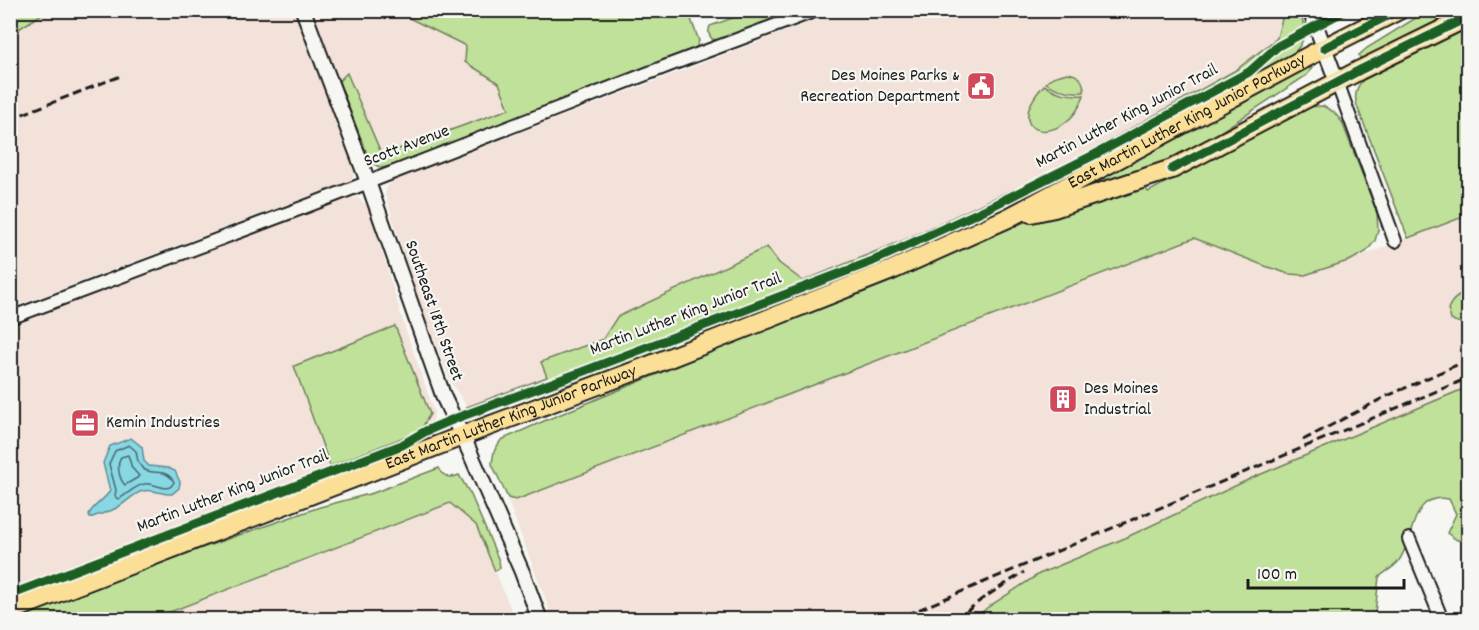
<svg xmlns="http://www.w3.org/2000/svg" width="1479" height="630" font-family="Dekko,sans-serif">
  <rect width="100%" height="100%" fill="#f6f6f2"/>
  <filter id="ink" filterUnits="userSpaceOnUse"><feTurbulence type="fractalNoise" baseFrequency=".0167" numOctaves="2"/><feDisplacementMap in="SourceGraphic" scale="12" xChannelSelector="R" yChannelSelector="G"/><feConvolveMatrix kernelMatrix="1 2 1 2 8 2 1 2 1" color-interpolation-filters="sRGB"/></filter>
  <g filter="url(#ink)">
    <g fill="#f2e2d9">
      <polygon points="330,10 386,10 399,13 466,46 466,62 499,83 509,109 382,155 348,73 339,81 314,17 330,16"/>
      <polygon points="11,11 295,11 357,169 351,180 11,308"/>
      <polygon points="839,11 1284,11 1277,38 1236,70 1065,165 904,240 803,281 467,407 451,382 417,296 385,194 387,187 393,181"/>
      <polygon points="357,197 368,206 405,328 434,411 433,425 11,591 11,327 337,201"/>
      <polygon points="1468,215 1468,291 1461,323 1468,320 1468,387 1252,478 1125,538 1039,574 988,607 973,619 553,619 505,493 508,498 516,499 1194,238 1265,266 1289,274 1305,275 1351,260"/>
      <polygon points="451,503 476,525 515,619 152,620"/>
    </g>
    <g fill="#c0e19a" stroke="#6e7e5b" stroke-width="1.5">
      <polygon points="11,10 47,11 11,34 12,65 11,67"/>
      <polygon points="386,11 688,11 699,41 696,48 394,165 381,168 370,162 341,87 339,81 347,73 382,155 509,109 499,83 465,62 466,46 399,13"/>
      <path d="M 752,11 L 796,11 L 719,40 L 712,39 C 708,34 708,32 710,26 Z"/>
      <path d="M 1284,11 L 1300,11 C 1306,31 1308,42 1289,57 L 1040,194 L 865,273 L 599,376 L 547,390 L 488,412 L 478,413 L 467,407 L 547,377 L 541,362 L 603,339 L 617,317 L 767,247 L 779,263 L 803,281 L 904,240 L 1065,165 L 1236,70 L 1277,38 Z"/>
      <polygon points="1427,11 1465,11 1366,57 1360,58 1359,55 1367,48"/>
      <path d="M 1468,26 L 1468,215 L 1408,238 L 1357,106 C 1353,92 1358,83 1369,75 Z"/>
      <polygon points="1307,68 1312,68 1307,75 1211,138 1177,158 1046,203 1193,129 1289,75"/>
      <path d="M 1067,73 C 1079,74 1084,80 1084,92 C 1070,93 1058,91 1046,83 L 1053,77 Z"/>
      <path d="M 1044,85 C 1057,93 1068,96 1084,95 C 1068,148 996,139 1044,85 Z"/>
      <polygon points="1323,106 1334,112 1342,122 1377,213 1378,230 1375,241 1366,252 1351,260 1305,275 1289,274 1265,266 1194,238 516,500 508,498 492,464 494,451 501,440 544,421 752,335 861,293 1027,221 1143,182 1148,192 1307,107"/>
      <path d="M 1468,291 L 1468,320 L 1461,323 L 1451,320 L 1448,309 C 1452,299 1458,296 1468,291 Z"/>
      <polygon points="395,326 430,414 423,426 412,434 330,466 294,366"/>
      <path d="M 1468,387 L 1468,542 L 1457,540 L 1447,533 L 1456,514 L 1449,499 C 1409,491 1415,541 1398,562 C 1393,568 1385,572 1379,577 L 1375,613 L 1375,619 L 973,620 L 988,607 L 1039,574 L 1125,538 L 1252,478 Z"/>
      <path d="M 439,468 C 443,477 450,479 459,475 L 471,495 L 499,561 L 500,568 L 495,571 L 476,525 L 450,503 L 152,619 L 11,620 L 202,548 L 320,507 L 373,493 Z"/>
    </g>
    <path fill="#88d8e4" stroke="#5d8d94" stroke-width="1.5" d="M 131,438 L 142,447 L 144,461 L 149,466 L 168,468 L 175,471 L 180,482 L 179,488 L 172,494 C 162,495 153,488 143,491 C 134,493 127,502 118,507 C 110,512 100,514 90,518 L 89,514 C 94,505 104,500 110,491 L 103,463 L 110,446 Z"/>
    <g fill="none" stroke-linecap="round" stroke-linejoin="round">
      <g stroke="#47676c" stroke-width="1.5">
        <path d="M 129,445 L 136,451 C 137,455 137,462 140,465 C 149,479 165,465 174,482 C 168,495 156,482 144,484 C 135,486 127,494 119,499 L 116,498 L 115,496 L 116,490 L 109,464 L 115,451 Z"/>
        <path d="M 128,455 L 132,468 L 139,476 L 137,478 L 125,485 C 119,479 116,464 121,457 Z"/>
      </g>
      <g stroke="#1c1c1c" stroke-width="16">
        <g id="minor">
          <polyline points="1337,82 1395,241"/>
          <polyline points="10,318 307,206 672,64 817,10"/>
          <polyline points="1409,539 1442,620"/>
        </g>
      </g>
      <g stroke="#1c1c1c" stroke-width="18">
        <g id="tertiary">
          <polyline points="303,10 368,182 444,398 468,448 522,572 540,620"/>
          <polyline points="1310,10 1337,82"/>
        </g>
      </g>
      <g stroke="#1c1c1c" stroke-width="22">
        <g id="primary">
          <polyline points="1031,213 1054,208 1172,169 1360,70 1468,17"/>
          <path id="s1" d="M 10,611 L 462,436 L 646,367 L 892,270 L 1008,218 L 1324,48 L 1399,10"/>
        </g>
      </g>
      <use href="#minor" stroke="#f6f6f2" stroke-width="12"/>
      <use href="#tertiary" stroke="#f6f6f2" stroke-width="14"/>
      <use href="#primary" stroke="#fbdf96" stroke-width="18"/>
      <g stroke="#1c1c1c" stroke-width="3" stroke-dasharray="9 4.5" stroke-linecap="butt">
        <polyline points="10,119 123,75"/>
        <polyline points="1303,440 1385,397 1468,360"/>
        <polyline points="894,620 1468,378"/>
        <polyline points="956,620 982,599 1024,572"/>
      </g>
      <g stroke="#f6f6f2" stroke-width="13">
        <g id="cycleway">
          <polyline points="1324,48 1399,10"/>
          <polyline points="1172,169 1360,70 1468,17"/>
          <polyline points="10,595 402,445 426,431 454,419 582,372 873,261 986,209 1096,154 1249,72 1278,46 1346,10"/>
        </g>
      </g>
      <use href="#cycleway" stroke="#1b5e20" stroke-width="9"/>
    </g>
  </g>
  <defs>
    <g id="civic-square" transform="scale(1.5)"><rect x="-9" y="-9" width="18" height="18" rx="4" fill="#d1495b" stroke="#f6f6f2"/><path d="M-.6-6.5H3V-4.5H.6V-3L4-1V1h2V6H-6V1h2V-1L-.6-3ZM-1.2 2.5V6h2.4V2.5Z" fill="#fff"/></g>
    <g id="building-square" transform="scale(1.5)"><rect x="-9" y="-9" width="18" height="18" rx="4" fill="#d1495b" stroke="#f6f6f2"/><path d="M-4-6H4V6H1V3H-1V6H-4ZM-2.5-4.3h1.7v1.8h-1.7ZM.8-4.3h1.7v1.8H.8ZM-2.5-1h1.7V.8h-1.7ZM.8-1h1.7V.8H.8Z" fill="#fff"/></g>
    <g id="office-square" transform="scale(1.5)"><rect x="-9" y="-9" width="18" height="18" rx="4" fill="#d1495b" stroke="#f6f6f2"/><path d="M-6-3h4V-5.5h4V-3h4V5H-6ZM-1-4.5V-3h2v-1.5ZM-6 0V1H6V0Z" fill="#fff"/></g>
  </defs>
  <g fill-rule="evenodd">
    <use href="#civic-square" x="981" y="86"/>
    <use href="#building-square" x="1063" y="399"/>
    <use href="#office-square" x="85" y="423"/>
  </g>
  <g text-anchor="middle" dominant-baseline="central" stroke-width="4.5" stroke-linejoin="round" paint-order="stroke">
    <g font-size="18" fill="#1c1c1c" stroke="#f6f6f2" text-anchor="start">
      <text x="960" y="76" text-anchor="end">Des Moines Parks &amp;<tspan x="960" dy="21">Recreation Department</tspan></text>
      <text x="1084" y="389">Des Moines<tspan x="1084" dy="21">Industrial</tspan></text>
      <text x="106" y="423">Kemin Industries</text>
    </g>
    <g font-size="18" fill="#1c1c1c" stroke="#f6f6f2">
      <text transform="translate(1127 117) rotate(-28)">Martin Luther King Junior Trail</text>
      <text stroke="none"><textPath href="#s1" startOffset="1276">East Martin Luther King Junior Parkway</textPath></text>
      <text transform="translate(407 147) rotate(-21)">Scott Avenue</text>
      <text transform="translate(433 311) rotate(71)">Southeast 18th Street</text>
      <text transform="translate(686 315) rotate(-21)">Martin Luther King Junior Trail</text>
      <text stroke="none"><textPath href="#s1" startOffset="537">East Martin Luther King Junior Parkway</textPath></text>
      <text transform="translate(233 492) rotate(-21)">Martin Luther King Junior Trail</text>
    </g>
  </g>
  <rect width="1479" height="630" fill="none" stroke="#f6f6f2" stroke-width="36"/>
  <rect x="18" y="18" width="1443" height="594" fill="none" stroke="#1c1c1c" stroke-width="2" filter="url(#ink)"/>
  <path d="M1248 579v9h156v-9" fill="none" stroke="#1c1c1c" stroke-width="3"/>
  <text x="1257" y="579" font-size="18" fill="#1c1c1c" stroke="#f6f6f2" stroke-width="4.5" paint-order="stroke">100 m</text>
</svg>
